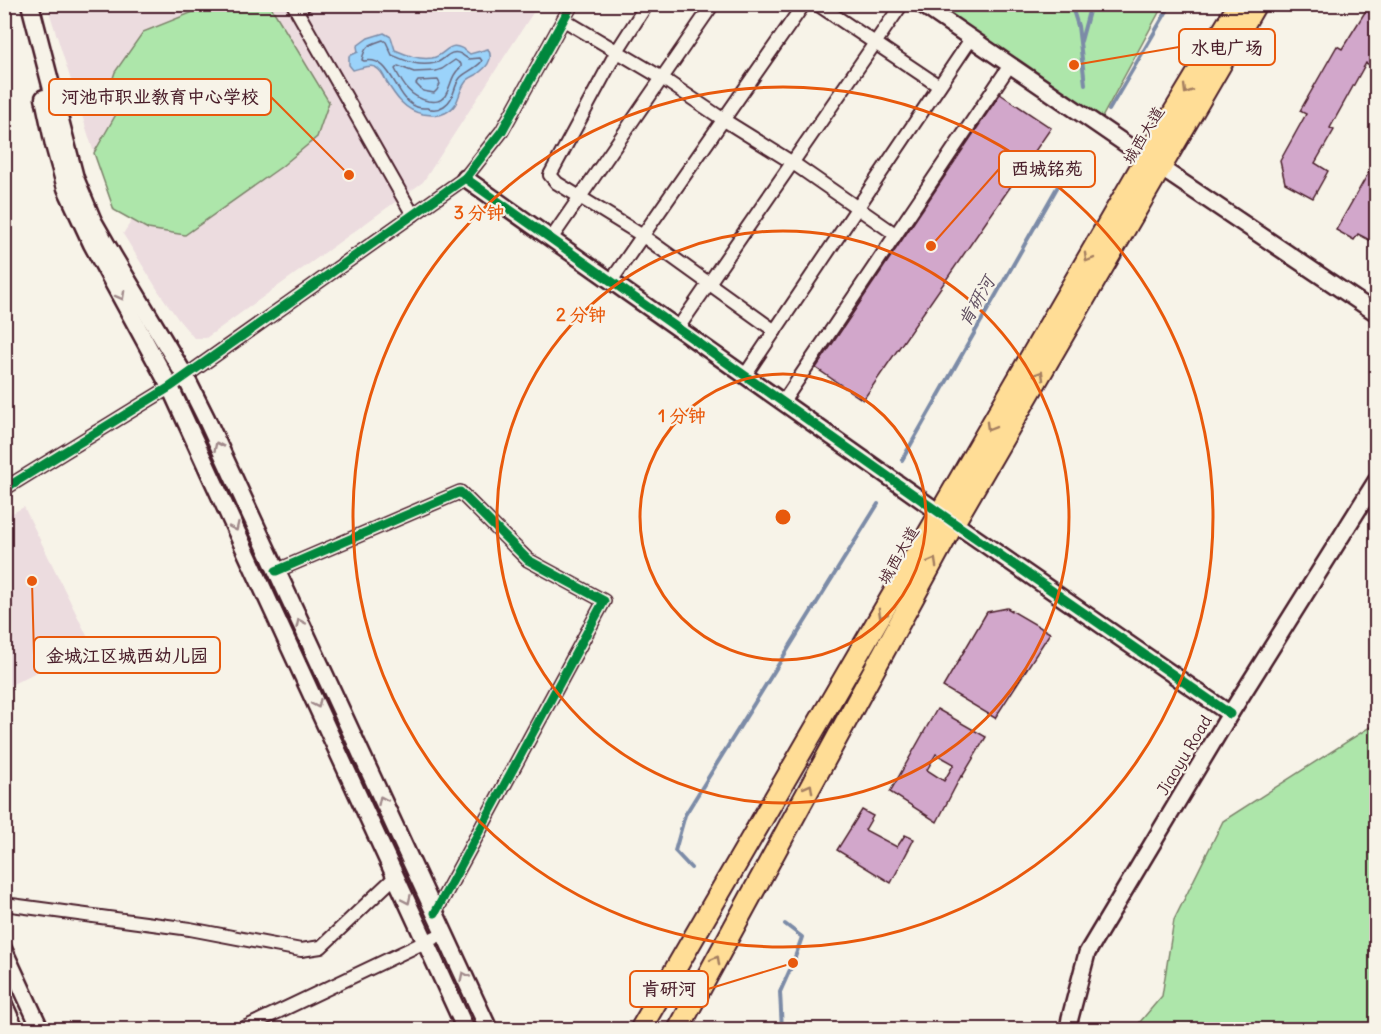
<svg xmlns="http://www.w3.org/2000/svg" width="1381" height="1034" font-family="Delius,'LXGW WenKai TC',sans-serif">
  <rect width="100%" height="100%" fill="#f7f3e8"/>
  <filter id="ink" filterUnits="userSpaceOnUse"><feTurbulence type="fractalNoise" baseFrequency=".0167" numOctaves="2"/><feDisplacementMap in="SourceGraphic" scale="12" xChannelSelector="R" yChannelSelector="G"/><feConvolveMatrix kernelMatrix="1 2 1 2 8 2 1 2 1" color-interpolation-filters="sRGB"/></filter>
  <g filter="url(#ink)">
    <g fill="#ecdcdf">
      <polygon points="47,5 213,5 143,32 111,84 123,102 94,153"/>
      <polygon points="270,5 538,5 423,182 206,338 194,338 178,319 159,292 123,234 132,220 148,229 329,101"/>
      <polygon points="24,507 91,644 5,688 5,517"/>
    </g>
    <g fill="#ade6aa" stroke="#7c826a" stroke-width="1.5">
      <polygon points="213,4 270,5 329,102 317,137 281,167 185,235 148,229 114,210 94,153 123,102 111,84 115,72 143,32"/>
      <polygon points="935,5 1163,5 1099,123"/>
      <polygon points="1376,723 1376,1029 1134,1029 1162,996 1174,920 1223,821"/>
    </g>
    <path fill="#9bd3fa" stroke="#7b8ba7" stroke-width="1.5" d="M 384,33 L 391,37 L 395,50 C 407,55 419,60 432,58 C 448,55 448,36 470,54 L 488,49 C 495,61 484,69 476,75 C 472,77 467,79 465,83 C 457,94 460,106 445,113 C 437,117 431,115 423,114 C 405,111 395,96 386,81 C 384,76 381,70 375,67 C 369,64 359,69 353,70 L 349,65 L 349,56 L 358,52 L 357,46 L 368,38 Z"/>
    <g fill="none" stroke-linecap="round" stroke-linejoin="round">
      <g stroke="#6a677e" stroke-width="1.5">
        <path d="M 383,40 L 386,42 L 392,55 C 406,61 419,67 435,63 C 444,62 449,48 461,54 C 463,55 466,58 469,59 L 480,58 L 482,61 C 477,68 464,73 460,78 C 453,87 455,99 444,106 C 438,110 433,110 427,108 C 424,108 420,108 417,107 C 394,99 393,55 364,61 L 362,60 C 365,45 369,45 383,40 Z"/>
        <path d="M 455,60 L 461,64 L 461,67 C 450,76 452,85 445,96 C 440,102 435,102 428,101 C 410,97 403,85 395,69 L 398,66 L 414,72 L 436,71 L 442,69 Z"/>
        <polygon points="438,80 440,84 437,90 434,93 423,91 416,84 418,81"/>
      </g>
      <g stroke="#7b8ba7" stroke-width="4">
        <polyline points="1071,4 1078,26 1085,84"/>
        <polyline points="1081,41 1091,4"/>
        <polyline points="1109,110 1171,4"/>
        <polyline points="902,460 1075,156"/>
        <polyline points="691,868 675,851 685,815 878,504"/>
        <polyline points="782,1030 780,992 793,963 802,937 785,924"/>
      </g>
    </g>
    <g fill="#d2a7cb" stroke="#4a1f2b" stroke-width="1.5" fill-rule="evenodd">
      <polygon points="1370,4 1377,4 1377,54 1370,65 1366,63 1330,128 1334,130 1315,163 1328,171 1313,198 1285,183 1280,161 1306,114 1300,111 1337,46 1342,49"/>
      <polygon points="1000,94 1051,128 863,400 816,368"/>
      <polygon points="1377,158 1377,244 1358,234 1354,240 1336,230"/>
      <polygon points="1007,608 1050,633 995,718 943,687 987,612"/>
      <path d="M 937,709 L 986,737 L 962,777 L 961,776 L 937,822 L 890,792 ZM 936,754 L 954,764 L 944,781 L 927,770 Z"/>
      <polygon points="862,810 873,816 865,830 897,847 905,835 914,839 891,883 837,850"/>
    </g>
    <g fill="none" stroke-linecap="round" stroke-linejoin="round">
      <g stroke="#4a1f2b" stroke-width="10">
        <polyline id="service" points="299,13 310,4"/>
      </g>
      <g stroke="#4a1f2b" stroke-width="16">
        <g id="minor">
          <polyline points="293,4 413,215"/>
          <polyline points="647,4 617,51 550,175 557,183 643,236 775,331"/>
          <polyline points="817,4 939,86"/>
          <polyline points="564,20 662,78 724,120 793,163 895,234"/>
          <polyline points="551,239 713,4"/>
          <polyline points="611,281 804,4"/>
          <polyline points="678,328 902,4"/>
          <polyline points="745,375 971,39"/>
          <polyline points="783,402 1010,65"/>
          <polyline points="4,489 170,387 465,178 502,131 572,4"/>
          <polyline points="276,571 460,492 528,560 604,601 435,913"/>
          <polyline points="4,904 190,929 301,950 321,947 396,876"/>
          <polyline points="240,1030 444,933"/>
        </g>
      </g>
      <g stroke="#4a1f2b" stroke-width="20">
        <g id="tertiary">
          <polyline points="921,4 1146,158 1376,313"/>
          <polyline points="465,178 954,523 1230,714"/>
          <polyline points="4,950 41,1030"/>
          <polyline points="4,1004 16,1030"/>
          <polyline points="1068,1030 1070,1018 1087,953 1230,714 1376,481"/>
        </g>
      </g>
      <g stroke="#4a1f2b" stroke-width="21">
        <g id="secondary">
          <polyline points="30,4 75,178 93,221 113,256 185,376 206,418 489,1030"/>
          <polyline points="44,98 54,145 66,188 92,244 170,387 466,1030"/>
        </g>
      </g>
      <g stroke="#4a1f2b" stroke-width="24">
        <g id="primary">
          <polyline points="640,1030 1146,158 1239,4"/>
          <polyline points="678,1030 954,523 1256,4"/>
        </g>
      </g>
      <use href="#service" stroke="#f7f3e8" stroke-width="6"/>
      <use href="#minor" stroke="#f7f3e8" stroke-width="12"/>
      <use href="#tertiary" stroke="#f7f3e8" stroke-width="15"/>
      <use href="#secondary" stroke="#f7f3e8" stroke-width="16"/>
      <use href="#primary" stroke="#ffdd96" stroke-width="20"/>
      <g stroke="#f7f3e8" stroke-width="13">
        <g id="cycleway">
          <polyline points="465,178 954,523 1230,714"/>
          <polyline points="4,489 170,387 465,178 502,131 572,4"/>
          <polyline points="276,571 460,492 528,560 604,601 435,913"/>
        </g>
      </g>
      <use href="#cycleway" stroke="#00873e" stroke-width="9"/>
    </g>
    <defs><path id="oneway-chevron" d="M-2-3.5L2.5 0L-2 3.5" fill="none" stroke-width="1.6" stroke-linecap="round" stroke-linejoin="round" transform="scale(1.5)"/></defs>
    <g stroke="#a47e60">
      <use href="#oneway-chevron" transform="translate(1187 90) rotate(121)"/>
      <use href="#oneway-chevron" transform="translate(1088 258) rotate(120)"/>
      <use href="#oneway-chevron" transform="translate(1040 375) rotate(-60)"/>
      <use href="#oneway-chevron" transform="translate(990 427) rotate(120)"/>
      <use href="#oneway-chevron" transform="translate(933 562) rotate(-61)"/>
      <use href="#oneway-chevron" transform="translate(882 614) rotate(120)"/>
      <use href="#oneway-chevron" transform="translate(809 788) rotate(-61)"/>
      <use href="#oneway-chevron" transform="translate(716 960) rotate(-61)"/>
    </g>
    <g stroke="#a0898a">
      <use href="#oneway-chevron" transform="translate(121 296) rotate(61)"/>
      <use href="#oneway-chevron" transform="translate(218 446) rotate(-115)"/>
      <use href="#oneway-chevron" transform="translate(235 527) rotate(65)"/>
      <use href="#oneway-chevron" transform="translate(300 623) rotate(-115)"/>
      <use href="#oneway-chevron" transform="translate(317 704) rotate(65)"/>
      <use href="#oneway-chevron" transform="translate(382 800) rotate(-115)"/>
      <use href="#oneway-chevron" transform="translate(407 900) rotate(65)"/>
      <use href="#oneway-chevron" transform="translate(464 976) rotate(-115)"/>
    </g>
  </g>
  <g fill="none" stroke="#e8590c" stroke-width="3">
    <circle cx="783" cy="517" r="143"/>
    <circle cx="783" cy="517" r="286"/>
    <circle cx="783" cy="517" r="430"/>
  </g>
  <g text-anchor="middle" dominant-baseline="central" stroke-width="4.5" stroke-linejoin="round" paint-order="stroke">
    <g font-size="16" fill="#4a1f2b" stroke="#f7f3e8">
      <text transform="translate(1143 135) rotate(-59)">城西大道</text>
      <text transform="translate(898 555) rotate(-60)">城西大道</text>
      <text transform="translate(1184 755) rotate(-59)">Jiaoyu Road</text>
    </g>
    <g font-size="18" font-style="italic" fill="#5e4c5f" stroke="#f7f3e8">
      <text transform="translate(976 301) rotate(-60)">肯研河</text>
    </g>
  </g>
  <circle cx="783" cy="517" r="9" fill="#e8590c" stroke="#f7f3e8" stroke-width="3"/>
  <g font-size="18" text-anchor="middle" font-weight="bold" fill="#e8590c" stroke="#f7f3e8" stroke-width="4.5" stroke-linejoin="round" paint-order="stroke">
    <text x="479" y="219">3 分钟</text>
    <text x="581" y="321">2 分钟</text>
    <text x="682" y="422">1 分钟</text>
  </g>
  <path fill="none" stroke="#e8590c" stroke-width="2" d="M1074 65L1179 47M349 175L271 97M931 246L999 169M32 581L34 655M793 963L708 989"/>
  <g fill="#e8590c" stroke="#f7f3e8" stroke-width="2">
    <circle cx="1074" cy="65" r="6"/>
    <circle cx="349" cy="175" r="6"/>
    <circle cx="931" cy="246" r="6"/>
    <circle cx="32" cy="581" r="6"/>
    <circle cx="793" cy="963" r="6"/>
  </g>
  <g fill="#f7f3e8" stroke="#e8590c" stroke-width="2">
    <rect x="1179" y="29" width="96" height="36" rx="6"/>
    <rect x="49" y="79" width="222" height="36" rx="6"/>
    <rect x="999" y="151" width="96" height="36" rx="6"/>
    <rect x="34" y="637" width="186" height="36" rx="6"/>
    <rect x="630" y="971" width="78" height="36" rx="6"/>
  </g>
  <g font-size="18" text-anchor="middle" font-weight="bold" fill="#4a1f2b">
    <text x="1227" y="54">水电广场</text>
    <text x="160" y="103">河池市职业教育中心学校</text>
    <text x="1047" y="175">西城铭苑</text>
    <text x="127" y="662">金城江区城西幼儿园</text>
    <text x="669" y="995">肯研河</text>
  </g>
  <rect width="1381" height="1034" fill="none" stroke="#f7f3e8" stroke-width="24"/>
  <rect x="12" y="12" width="1357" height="1010" fill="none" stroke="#4a1f2b" stroke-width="2" filter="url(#ink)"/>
</svg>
